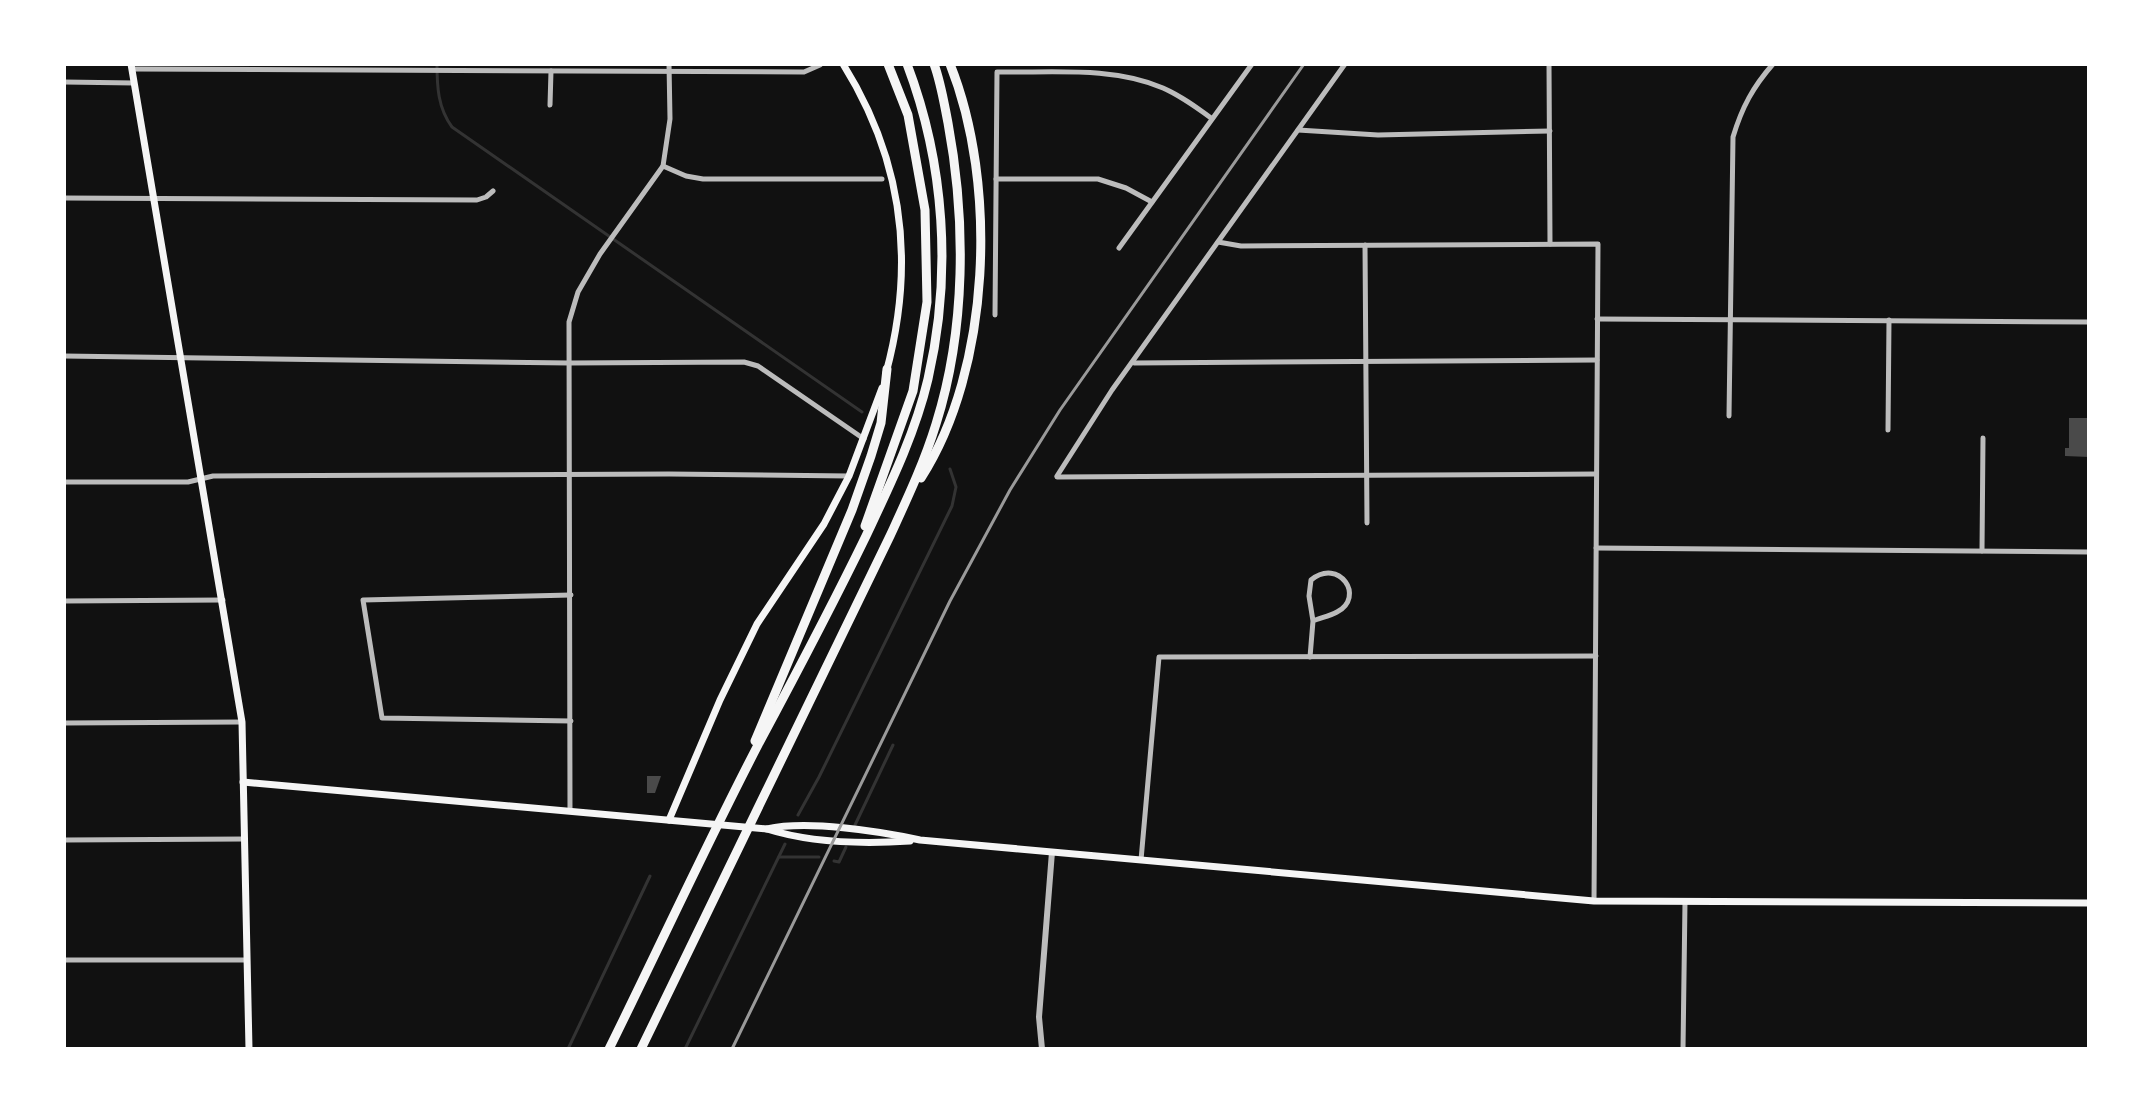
<svg xmlns="http://www.w3.org/2000/svg" width="2153" height="1113" font-family="Signika,sans-serif">
  <rect width="100%" height="100%" fill="#111"/>
  <g fill="none" stroke-linecap="round" stroke-linejoin="round">
    <g stroke="#333" stroke-width="3">
      <path d="M 437,64 C 437,87 438,108 452,127 L 862,412"/>
      <polyline points="798,815 819,777 952,506 956,487 950,469"/>
      <polyline points="855,825 893,745"/>
      <polyline points="779,857 819,857"/>
      <polyline points="834,861 839,862 846,847"/>
      <polyline points="568,1049 650,876"/>
      <polyline points="685,1049 785,844"/>
    </g>
  </g>
  <g fill="#4a4a4a">
    <polygon points="2069,418 2089,418 2089,457 2065,456 2065,448 2069,448"/>
    <polygon points="647,776 661,776 655,793 647,793"/>
  </g>
  <g fill="none" stroke-linecap="round" stroke-linejoin="round">
    <g stroke="#bcbcbc" stroke-width="5">
      <polyline points="1549,64 1550,244"/>
      <polyline points="132,69 804,72 820,65"/>
      <polyline points="64,82 134,83"/>
      <polyline points="550,105 551,71"/>
      <polyline points="1298,130 1378,135 1550,131"/>
      <polyline points="663,166 686,176 703,179 882,179"/>
      <polyline points="996,179 1098,179 1126,188 1152,202"/>
      <polyline points="64,198 477,200 486,197 493,191"/>
      <polyline points="1218,242 1241,246 1598,244 1594,901"/>
      <polyline points="1365,245 1367,523"/>
      <polyline points="1119,248 1252,64"/>
      <path d="M 995,315 L 997,72 C 1051,73 1112,66 1163,88 C 1181,96 1196,107 1211,118"/>
      <polyline points="1597,319 2089,322"/>
      <polyline points="64,356 569,363 744,362 758,366 864,439"/>
      <polyline points="1134,363 1597,360"/>
      <path d="M 1729,416 L 1733,137 C 1742,107 1753,87 1773,64"/>
      <polyline points="1888,430 1889,320"/>
      <polyline points="1057,476 1112,390 1345,64"/>
      <polyline points="1057,477 1596,474"/>
      <polyline points="64,482 188,482 213,476 669,474 849,476"/>
      <polyline points="1596,548 2089,552"/>
      <polyline points="1982,551 1983,438"/>
      <polyline points="64,601 223,600"/>
      <path d="M 1310,657 L 1313,621 L 1309,596 L 1311,580 C 1339,557 1366,597 1337,612 C 1330,616 1320,618 1313,621"/>
      <polyline points="571,721 382,718 363,600 571,595"/>
      <polyline points="64,723 242,722"/>
      <polyline points="570,811 569,322 578,292 600,254 663,166 670,119 669,64"/>
      <polyline points="64,840 245,839"/>
      <polyline points="1141,860 1159,657 1596,656"/>
      <polyline points="64,960 247,960"/>
      <polyline points="1683,1049 1685,902"/>
    </g>
    <polyline stroke="#bcbcbc" stroke-width="6" points="1042,1049 1039,1017 1052,852"/>
    <g stroke="#f5f5f5" stroke-width="7">
      <polyline points="131,64 242,722 249,1049"/>
      <path d="M 843,64 C 903,160 916,263 886,373"/>
      <path d="M 243,782 L 767,829 C 811,843 864,844 910,841"/>
      <polyline points="669,820 720,700 757,624 824,524 849,476 882,388"/>
      <path d="M 767,829 C 807,820 879,831 920,840 L 1594,901 L 2089,903"/>
    </g>
    <g stroke="#f5f5f5" stroke-width="9">
      <path d="M 921,478 C 991,369 998,184 950,64"/>
      <polyline points="865,526 913,391 927,302 925,210 908,115 888,64"/>
      <polyline points="755,741 852,510 871,456 881,423 887,369"/>
      <path d="M 609,1049 C 659,948 706,845 758,745 C 795,676 832,606 866,536 C 890,485 915,434 928,379 C 952,275 945,164 907,64"/>
      <path d="M 641,1049 L 890,536 C 907,499 924,463 936,424 C 966,329 966,220 948,123 C 944,103 941,83 934,64"/>
    </g>
    <polyline stroke="#9a9a9a" stroke-width="3" points="732,1049 950,601 1010,490 1060,410 1304,64"/>
  </g>
  <rect width="2153" height="1113" fill="none" stroke="#ffffff" stroke-width="132"/>
</svg>
